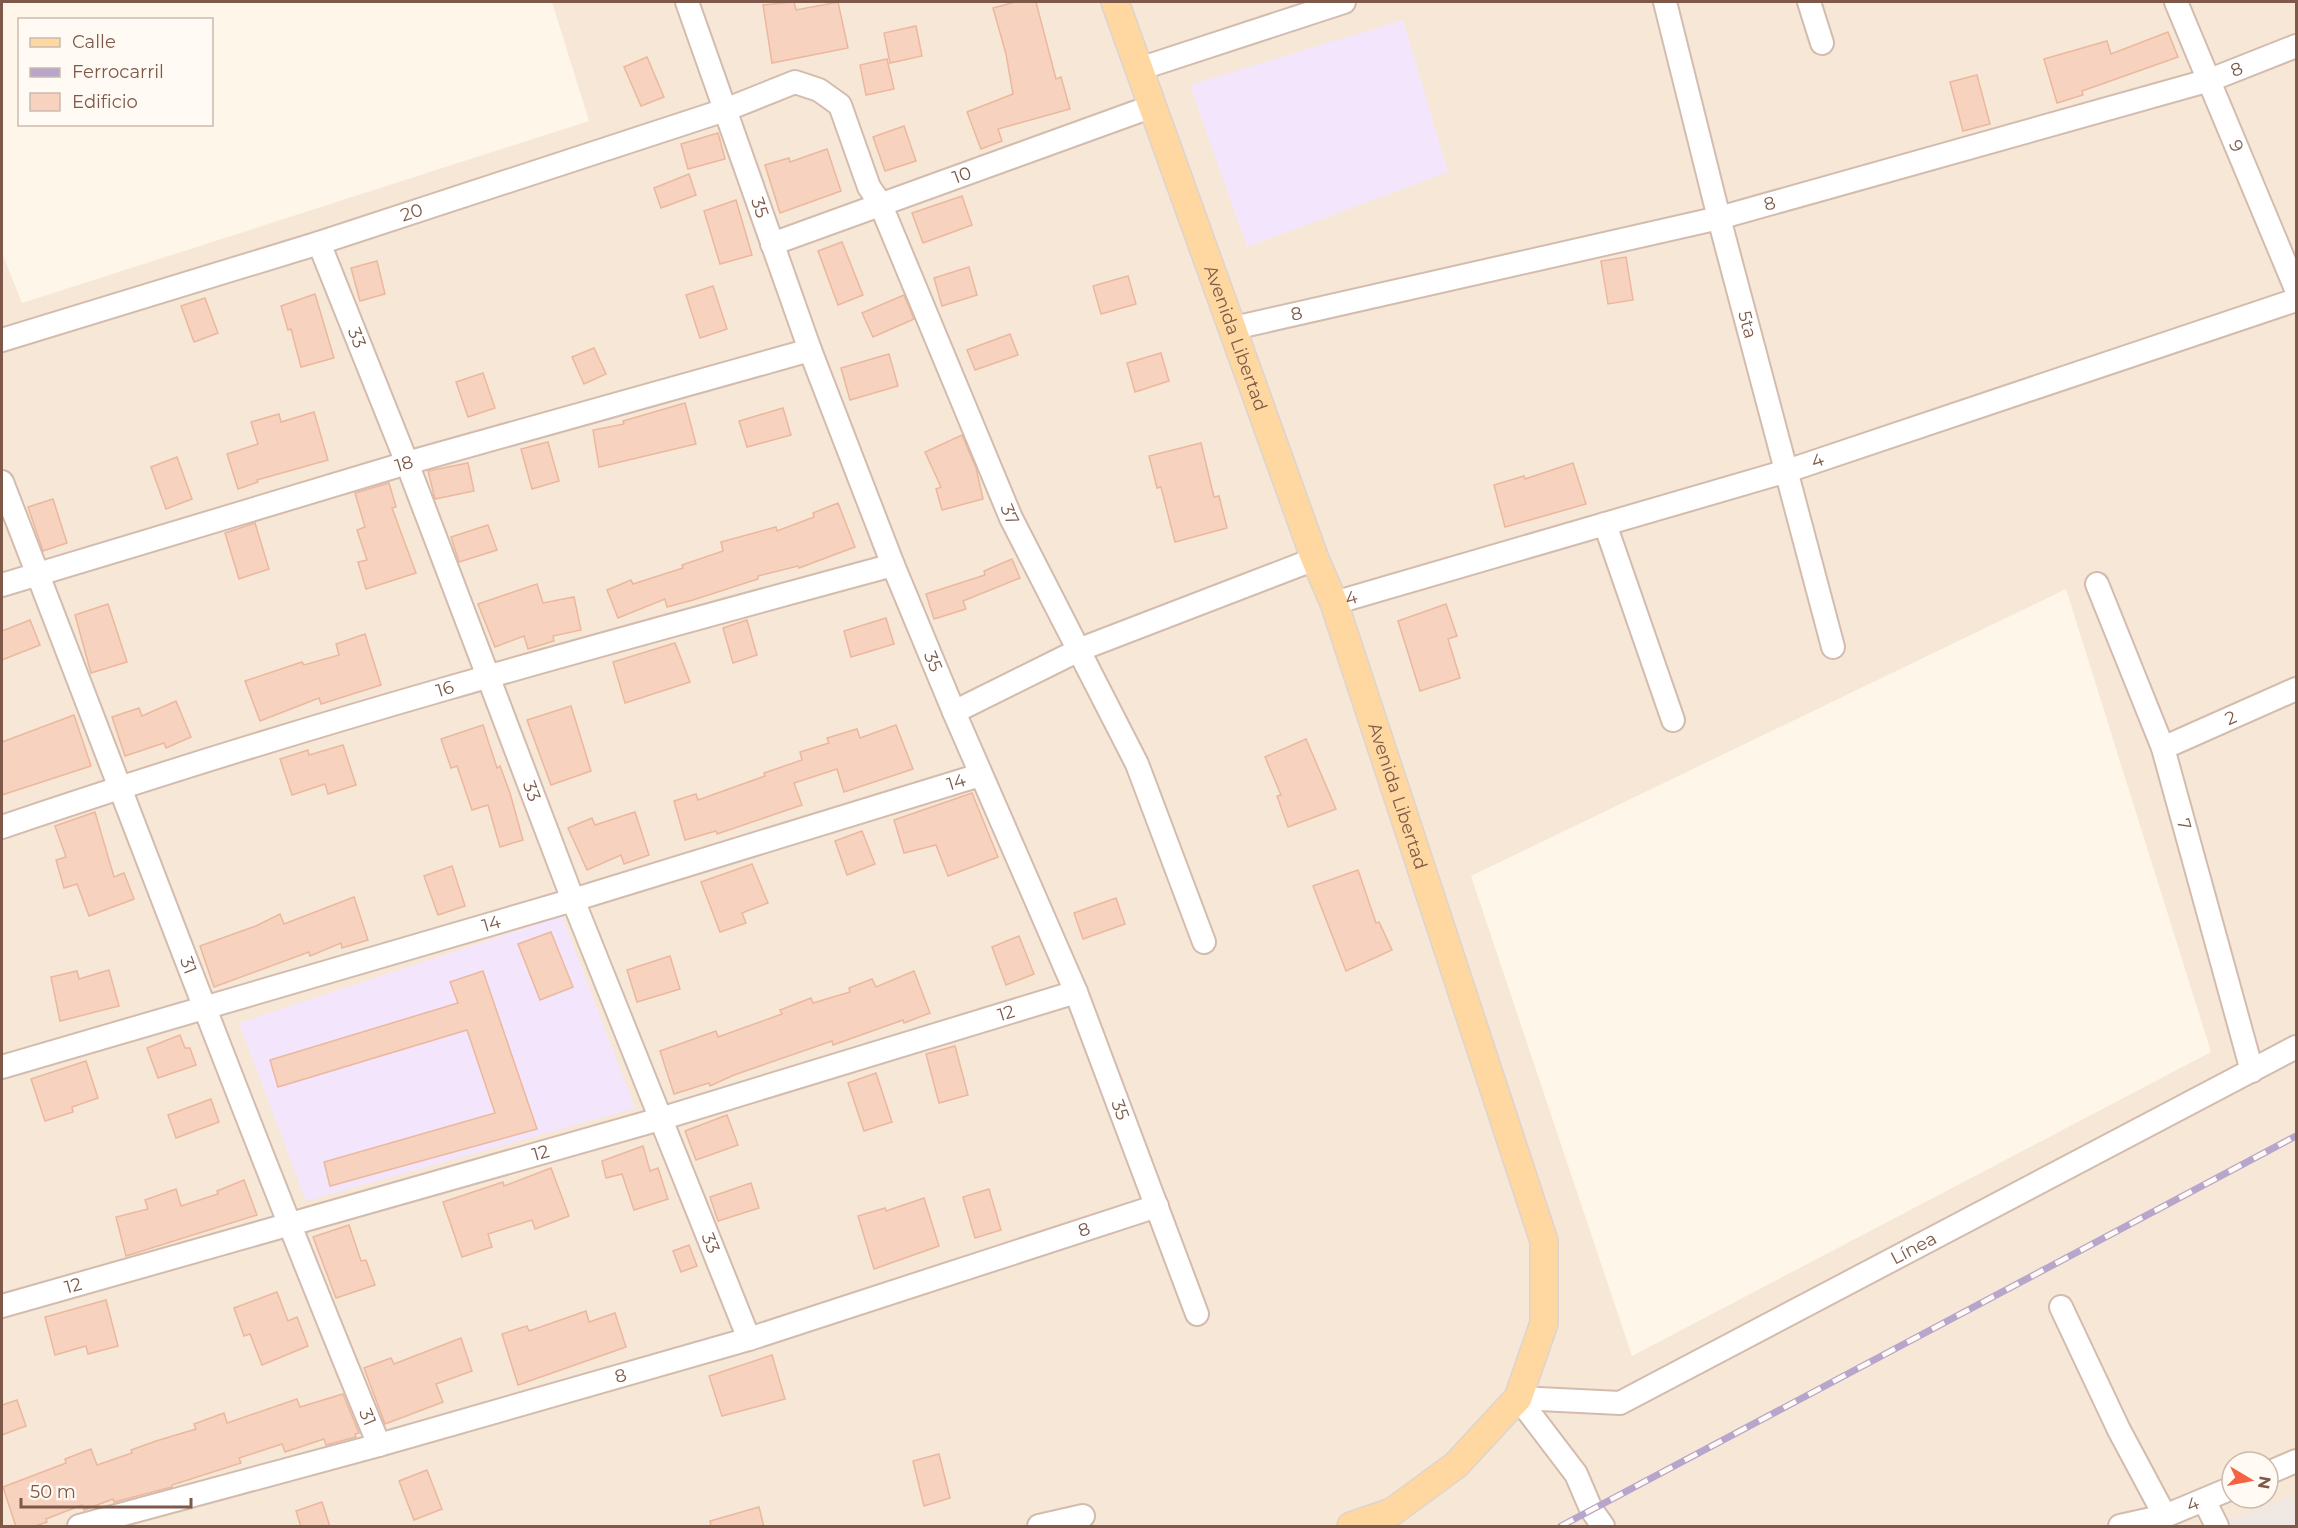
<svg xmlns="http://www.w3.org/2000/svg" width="2298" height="1528" font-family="Montserrat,sans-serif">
  <rect width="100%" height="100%" fill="#fff6ea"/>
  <path fill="#f7e7d7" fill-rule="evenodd" d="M 552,2 L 2296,2 L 2296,1526 L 2,1526 L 2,253 L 22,303 L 589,121 ZM 2066,589 L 2211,1052 L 1632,1356 L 1471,876 ZM 2232,1462 L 2268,1462 L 2268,1498 L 2232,1498 Z"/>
  <polygon fill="#f0e8e3" points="2296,1494 2296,1526 2215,1526"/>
  <g fill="#f3e6fc">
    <polygon points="1403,20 1448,172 1247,247 1190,85"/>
    <polygon points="562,916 635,1108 306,1201 239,1023"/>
  </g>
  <g fill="#f7d2be" stroke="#ecb79d" stroke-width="1.5">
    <polygon points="794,2 796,10 838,2 848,48 772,63 763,5"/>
    <polygon points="1015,2 1036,2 1056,79 1061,77 1070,109 998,129 1002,141 981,149 967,112 1013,94 1006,54 993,8"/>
    <polygon points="916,26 922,56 890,63 884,33"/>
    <polygon points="2168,32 2178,57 2082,91 2083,95 2057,103 2044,59 2107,41 2111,54"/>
    <polygon points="647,57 664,97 641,106 624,67"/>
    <polygon points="887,59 894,89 866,95 860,65"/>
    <polygon points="1977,75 1990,124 1963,131 1950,82"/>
    <polygon points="904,126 916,161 885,171 873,137"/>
    <polygon points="718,133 725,159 688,169 681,144"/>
    <polygon points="827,149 841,191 780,213 765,165 789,158 790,162"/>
    <polygon points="689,174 696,195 661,208 654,188"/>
    <polygon points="962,196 972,225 923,243 912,213"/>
    <polygon points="736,200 752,255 720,264 704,211"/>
    <polygon points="842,242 863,295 838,305 818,251"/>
    <polygon points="1626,257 1633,300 1608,304 1601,261"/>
    <polygon points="377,261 385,294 360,301 351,268"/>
    <polygon points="969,267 977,295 942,306 934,278"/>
    <polygon points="1128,276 1136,304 1101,314 1093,286"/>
    <polygon points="713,286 727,329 700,338 686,295"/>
    <polygon points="315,294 334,358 301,367 291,329 288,330 281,306"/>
    <polygon points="904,295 914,319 873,337 862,313"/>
    <polygon points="205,298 218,333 194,342 181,306"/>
    <polygon points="1010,334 1018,355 975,370 967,350"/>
    <polygon points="594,348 606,374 584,384 572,357"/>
    <polygon points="1161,353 1169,381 1135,392 1127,363"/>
    <polygon points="889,354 898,386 850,400 841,368"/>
    <polygon points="483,373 495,408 468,417 456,382"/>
    <polygon points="685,403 696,444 599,467 593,430 624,424 623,421"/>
    <polygon points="783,408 791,435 747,447 739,421"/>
    <polygon points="314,412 328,460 257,480 258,482 238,489 227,454 258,444 251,422 279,414 281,422"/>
    <polygon points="962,435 976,468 983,499 942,510 936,489 941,487 925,452"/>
    <polygon points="548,442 559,481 532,489 521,449"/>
    <polygon points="1201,443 1214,497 1219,496 1227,528 1175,542 1161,487 1157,488 1149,456"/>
    <polygon points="177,457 192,499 166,509 151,467"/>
    <polygon points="468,463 474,491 435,499 428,471"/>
    <polygon points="1573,463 1586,504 1505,527 1494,485 1524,476 1525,479"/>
    <polygon points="389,483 396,507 392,508 416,573 366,589 358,562 367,560 357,530 365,527 355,493"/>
    <polygon points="53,499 67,543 43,551 28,507"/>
    <polygon points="838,503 855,547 799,568 798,566 758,576 758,579 693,600 667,607 665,599 618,618 607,590 631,580 633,584 683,568 682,565 723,551 721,542 776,527 777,531 814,517 813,513"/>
    <polygon points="255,523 269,569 239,579 225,533"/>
    <polygon points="488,525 497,550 459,562 451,537"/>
    <polygon points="1012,559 1020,578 963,601 966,609 934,619 926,594 985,575 984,571"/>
    <polygon points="537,584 543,603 574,597 581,630 553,636 554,641 528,649 524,636 495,647 478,604"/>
    <polygon points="108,604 127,662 91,673 75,615"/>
    <polygon points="1446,604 1457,636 1448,639 1460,678 1420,691 1398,621"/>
    <polygon points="886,618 894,644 851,657 844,631"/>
    <polygon points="30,620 40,645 2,660 2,631"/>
    <polygon points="747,620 757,655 733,663 723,628"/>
    <polygon points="365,634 381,685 321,704 319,698 260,721 245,681 302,662 304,665 339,655 336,644"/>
    <polygon points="675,643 690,682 625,703 613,662"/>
    <polygon points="176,701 191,737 166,748 164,743 125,756 112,717 139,708 142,716"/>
    <polygon points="571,706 591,771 551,785 527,720"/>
    <polygon points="74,715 91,766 2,795 2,742"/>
    <polygon points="483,725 497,768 500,766 510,793 523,840 500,847 488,805 472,810 457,766 451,768 441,739"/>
    <polygon points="896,725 913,769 844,792 837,769 794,783 802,805 717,834 716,831 685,840 674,801 696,794 698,800 765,776 764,773 802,760 800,752 829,743 827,738 857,729 860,738"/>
    <polygon points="1306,739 1336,809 1288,827 1277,796 1281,795 1265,757"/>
    <polygon points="343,745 356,785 328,794 325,784 292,795 280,759 308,750 309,755"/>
    <polygon points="972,793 998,857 948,876 936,845 904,853 894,820"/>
    <polygon points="95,812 114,877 124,873 134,899 89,916 77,884 64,888 56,860 66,857 55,826"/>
    <polygon points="635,812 649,855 624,864 621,855 587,870 568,828 592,818 595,825"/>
    <polygon points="862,831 875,864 847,875 835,841"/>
    <polygon points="752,864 768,903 742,913 746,923 720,932 701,882"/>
    <polygon points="452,866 465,906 438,915 424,876"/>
    <polygon points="1358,870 1376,923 1379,922 1392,950 1346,971 1313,886"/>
    <polygon points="354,897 368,940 342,948 341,943 310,956 309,952 214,987 200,946 256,926 280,914 284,924"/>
    <polygon points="1116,898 1125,924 1083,939 1074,913"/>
    <polygon points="551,932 573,987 540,1000 518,944"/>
    <polygon points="1019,936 1034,974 1006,985 992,947"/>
    <polygon points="670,956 680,989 637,1002 627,970"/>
    <polygon points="109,970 119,1006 60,1021 51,977 77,971 79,979"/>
    <polygon points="483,971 537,1129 330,1186 324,1162 495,1113 467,1030 278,1087 270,1060 458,1003 450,982"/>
    <polygon points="914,971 930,1013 904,1023 903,1020 833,1045 832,1041 734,1075 710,1086 709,1083 674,1094 660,1051 716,1031 718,1037 782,1014 780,1010 811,998 813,1003 850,992 849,988 872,979 876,987"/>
    <polygon points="180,1035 185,1048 190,1048 196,1065 158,1078 147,1048"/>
    <polygon points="955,1046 968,1095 939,1103 926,1054"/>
    <polygon points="86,1061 98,1098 72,1107 73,1112 45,1121 31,1079"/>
    <polygon points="876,1073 892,1122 864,1131 848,1083"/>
    <polygon points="211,1099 219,1122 176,1138 168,1115"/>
    <polygon points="727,1115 738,1145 696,1160 685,1131"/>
    <polygon points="643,1146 650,1171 658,1168 668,1199 634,1210 622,1174 606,1178 602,1161"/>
    <polygon points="551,1168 569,1216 535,1229 532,1220 488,1234 492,1247 462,1257 443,1202 503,1182 504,1186"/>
    <polygon points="244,1180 257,1215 126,1256 116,1217 148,1209 145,1200 176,1189 181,1206 218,1194 217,1191"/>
    <polygon points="751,1183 759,1208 718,1221 710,1197"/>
    <polygon points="989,1189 1001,1230 975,1238 963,1197"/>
    <polygon points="924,1198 939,1246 874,1269 858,1216 885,1208 886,1211"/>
    <polygon points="349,1225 361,1261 366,1260 375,1285 336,1298 313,1237"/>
    <polygon points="689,1245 697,1266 681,1272 673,1251"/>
    <polygon points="277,1292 288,1321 297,1317 308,1346 262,1365 250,1334 244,1336 234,1308"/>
    <polygon points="106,1300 118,1346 88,1354 86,1346 55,1355 45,1317"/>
    <polygon points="586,1311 589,1322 615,1313 626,1347 518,1385 502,1334 527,1326 529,1331"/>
    <polygon points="461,1338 472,1371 436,1384 443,1402 385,1424 364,1368 391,1358 394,1364"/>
    <polygon points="772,1355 785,1399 722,1416 709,1376"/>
    <polygon points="343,1394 359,1433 355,1434 356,1437 326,1445 324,1439 285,1452 282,1444 239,1458 241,1463 172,1485 172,1487 114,1502 113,1499 84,1510 82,1505 46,1519 47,1522 32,1527 16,1527 3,1487 66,1463 65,1459 91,1449 97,1465 132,1453 131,1450 156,1441 196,1429 194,1424 224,1413 227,1423 297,1399 300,1407"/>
    <polygon points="17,1400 26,1426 2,1435 2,1405"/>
    <polygon points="939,1454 950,1498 924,1506 913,1461"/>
    <polygon points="427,1470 442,1509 414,1520 399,1481"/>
    <polygon points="322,1502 330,1527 301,1527 296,1511"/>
    <polygon points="759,1507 764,1527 711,1527 710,1521"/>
  </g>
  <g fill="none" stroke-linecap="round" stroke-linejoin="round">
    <g stroke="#d3bcad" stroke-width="26">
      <g id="minor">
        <path id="s1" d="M 687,2 L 810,350 L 893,565 L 954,712 L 1076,992 L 1197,1314"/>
        <path id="s2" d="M 1665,2 L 1719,218 L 1833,647"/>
        <polyline points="1809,2 1822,43"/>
        <path id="s3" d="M 2176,2 L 2296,289"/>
        <polyline points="1139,69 1344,2"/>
        <path id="s4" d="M 319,243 L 407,463 L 573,900 L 749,1339"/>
        <path id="s5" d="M 772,244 L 1153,106"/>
        <path id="s6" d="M 1234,328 L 1719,218 L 2210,80 L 2296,46"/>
        <path id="s7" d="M 2,340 L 319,243 L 725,110 L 795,82 L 819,90 L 840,105 L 869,187 L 880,203 L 1011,518 L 1137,764 L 1204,942"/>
        <path id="s8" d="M 2,482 C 127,803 247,1126 379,1445"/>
        <polyline points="1605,524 1673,720"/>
        <path id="s9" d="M 2097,584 L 2163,748 L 2252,1071"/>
        <path id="s10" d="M 2,585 L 407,463 L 810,350"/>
        <path id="s11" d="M 1334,603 L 1787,471 L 2296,300"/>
        <polyline points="954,712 1081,649 1315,559"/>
        <path id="s12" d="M 2163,748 L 2296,689"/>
        <path id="s13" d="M 2,827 C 295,727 594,646 893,565"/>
        <path id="s14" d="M 2,1067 L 573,900 L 980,775"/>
        <path id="s15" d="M 2,1306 L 660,1119 L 1076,992"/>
        <polyline points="2061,1307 2119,1430 2165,1516"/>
        <path id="s16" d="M 1518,1398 L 1620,1403 L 2296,1047"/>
        <polyline points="1518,1398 1576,1474 1591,1509 1603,1526"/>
        <polyline points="2268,1473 2296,1461"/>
        <polyline points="2204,1500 2217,1526"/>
        <path id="s17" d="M 79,1526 L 379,1445 L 749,1339 L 1157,1206"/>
        <polyline points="1039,1526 1083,1516"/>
        <path id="s18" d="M 2120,1526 L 2165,1516 L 2232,1488"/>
      </g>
    </g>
    <g stroke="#ddd4d0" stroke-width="30">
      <g id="major">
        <path id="s19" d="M 1115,2 L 1315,559 L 1334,603 L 1544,1241 L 1544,1323 L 1518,1398 L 1456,1465 L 1392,1512 L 1351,1526"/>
      </g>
    </g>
    <use href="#minor" stroke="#fff" stroke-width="22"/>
    <use href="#major" stroke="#ffd8a1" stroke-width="27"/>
    <g stroke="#b8a5cc" stroke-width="7">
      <polyline id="rail" points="1561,1526 2296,1136"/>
    </g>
    <use href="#rail" stroke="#fffaf3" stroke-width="4.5" stroke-dasharray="14" stroke-linecap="butt"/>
  </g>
  <g text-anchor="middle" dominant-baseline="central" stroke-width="4.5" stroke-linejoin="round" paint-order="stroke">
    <g font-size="18" fill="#7e5949" stroke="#fffaf3">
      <text stroke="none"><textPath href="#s6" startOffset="1036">8</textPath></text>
      <text stroke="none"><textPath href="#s3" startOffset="156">9</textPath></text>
      <text stroke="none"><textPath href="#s5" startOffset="202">10</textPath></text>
      <text stroke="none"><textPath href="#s6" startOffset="550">8</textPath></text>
      <text stroke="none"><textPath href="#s1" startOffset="218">35</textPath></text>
      <text stroke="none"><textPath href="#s7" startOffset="429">20</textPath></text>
      <text stroke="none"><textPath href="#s6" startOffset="64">8</textPath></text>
      <text stroke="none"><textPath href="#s2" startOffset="333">5ta</textPath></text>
      <text stroke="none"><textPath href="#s4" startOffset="102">33</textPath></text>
      <text stroke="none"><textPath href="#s19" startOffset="357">Avenida Libertad</textPath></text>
      <text stroke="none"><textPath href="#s11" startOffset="504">4</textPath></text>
      <text stroke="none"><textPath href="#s10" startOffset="420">18</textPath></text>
      <text stroke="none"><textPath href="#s7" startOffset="1329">37</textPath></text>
      <text stroke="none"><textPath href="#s11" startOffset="18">4</textPath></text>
      <text stroke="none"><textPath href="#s1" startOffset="704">35</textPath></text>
      <text stroke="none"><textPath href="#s13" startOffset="464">16</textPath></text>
      <text stroke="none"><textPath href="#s12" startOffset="74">2</textPath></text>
      <text stroke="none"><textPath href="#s14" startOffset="996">14</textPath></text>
      <text stroke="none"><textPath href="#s4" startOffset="588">33</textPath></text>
      <text stroke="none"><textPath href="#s19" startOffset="843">Avenida Libertad</textPath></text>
      <text stroke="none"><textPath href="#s9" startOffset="256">7</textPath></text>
      <text stroke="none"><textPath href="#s14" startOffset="510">14</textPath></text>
      <text stroke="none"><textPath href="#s8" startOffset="518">31</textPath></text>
      <text stroke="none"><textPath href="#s15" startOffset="1046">12</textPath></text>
      <text stroke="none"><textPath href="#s1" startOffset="1190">35</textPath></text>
      <text stroke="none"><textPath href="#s15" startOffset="560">12</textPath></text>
      <text stroke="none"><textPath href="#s17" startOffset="1048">8</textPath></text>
      <text stroke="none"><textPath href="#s4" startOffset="1074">33</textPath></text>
      <text stroke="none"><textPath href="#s16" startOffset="434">Línea</textPath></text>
      <text stroke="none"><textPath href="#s15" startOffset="74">12</textPath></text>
      <text stroke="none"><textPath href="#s17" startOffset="562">8</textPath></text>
      <text stroke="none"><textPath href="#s8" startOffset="1004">31</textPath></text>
      <text stroke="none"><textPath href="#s18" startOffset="76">4</textPath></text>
    </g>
  </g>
  <rect width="2298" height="1528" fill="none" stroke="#7e5949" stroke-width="6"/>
  <rect x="18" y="18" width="195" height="108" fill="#fffaf3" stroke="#cbbaaf" stroke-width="1.5"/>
  <rect x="30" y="38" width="30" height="9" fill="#ffd8a1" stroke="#cbbaaf" stroke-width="1.5"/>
  <text x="72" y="48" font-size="18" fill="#7e5949">Calle</text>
  <rect x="30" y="68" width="30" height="9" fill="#b8a5cc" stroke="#cbbaaf" stroke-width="1.5"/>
  <text x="72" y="78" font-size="18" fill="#7e5949">Ferrocarril</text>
  <rect x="30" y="93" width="30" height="18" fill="#f7d2be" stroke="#cbbaaf" stroke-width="1.5"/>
  <text x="72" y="108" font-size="18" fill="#7e5949">Edificio</text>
  <g transform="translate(2250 1480) rotate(100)"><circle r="28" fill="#fffaf3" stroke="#cbbaaf" stroke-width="1.5"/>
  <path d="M0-4.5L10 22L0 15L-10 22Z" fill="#f56343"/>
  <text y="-9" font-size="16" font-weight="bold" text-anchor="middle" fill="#7e5949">N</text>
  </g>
  <path d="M21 1498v9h170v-9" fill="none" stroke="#7e5949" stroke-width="3"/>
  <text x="30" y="1498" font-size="18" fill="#7e5949" stroke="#fffaf3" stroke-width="4.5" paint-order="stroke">50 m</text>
</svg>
